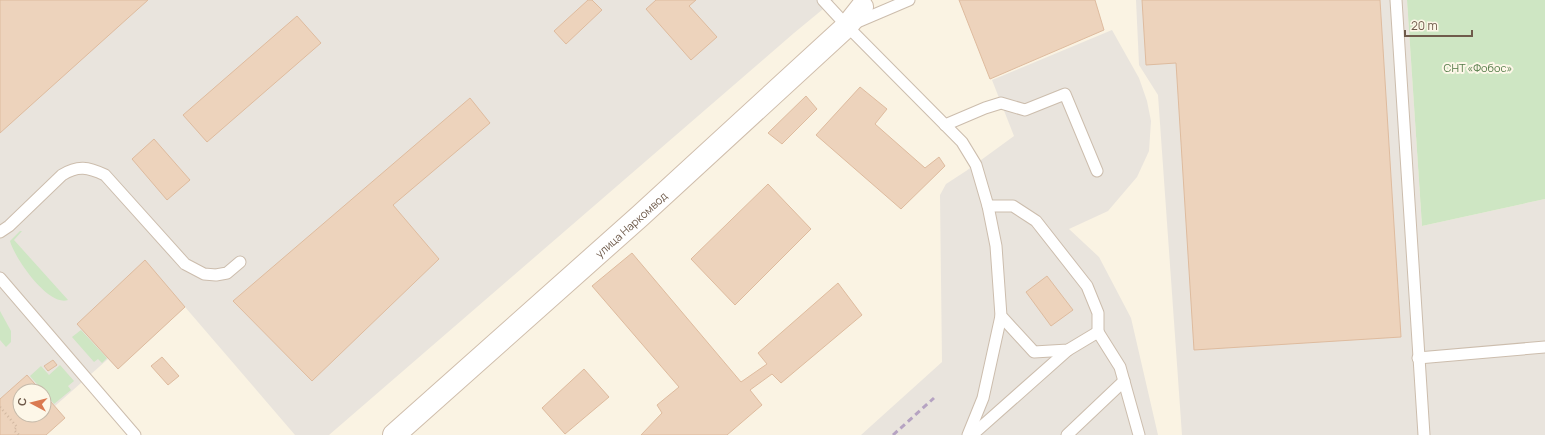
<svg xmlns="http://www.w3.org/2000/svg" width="1545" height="435" font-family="Manrope,sans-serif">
  <rect width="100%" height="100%" fill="#faf3e3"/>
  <g fill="#e9e4dd" fill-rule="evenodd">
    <path d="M 0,0 L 834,0 L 794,33 L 329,435 L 295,435 L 185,307 L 118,369 L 108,359 L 55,406 L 65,418 L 0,435 ZM 20,391 L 44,391 L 44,415 L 20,415 Z"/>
    <polygon points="1136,0 1407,0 1422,226 1545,199 1545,435 1182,435 1158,95 1139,65"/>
    <polygon points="1112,30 1139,78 1147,101 1151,121 1149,151 1137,177 1108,211 1069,229 1099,257 1131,318 1158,435 861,435 942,362 940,195 946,184 966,171 1014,136 992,80"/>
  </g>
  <g fill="#cee6c3">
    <polygon points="1407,0 1545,0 1545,199 1422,226"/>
    <path d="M 20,231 L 22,231 L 14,240 L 68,300 C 48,307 14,257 10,241 Z"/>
    <polygon points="0,311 11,331 11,342 6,347 0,340"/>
    <polygon points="81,330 107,358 102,363 98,359 94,362 72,337"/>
    <polygon points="60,365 74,381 68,386 71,390 54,404 30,376 41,366 49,375"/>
  </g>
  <g fill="#edd3bc" stroke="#debb9e">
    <polygon points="0,0 148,0 0,133"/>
    <polygon points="588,0 592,0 602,10 566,44 554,31"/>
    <polygon points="656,0 696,0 689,6 717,37 691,60 646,9"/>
    <polygon points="959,0 1095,0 1104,30 990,79"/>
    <polygon points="1142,0 1380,0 1401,337 1194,350 1176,63 1146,65"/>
    <polygon points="297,16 321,43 207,142 183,115"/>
    <polygon points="860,87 887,109 875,124 925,168 939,157 945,166 901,209 816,135"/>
    <polygon points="806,96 817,109 782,144 768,133"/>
    <polygon points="470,98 490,123 393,205 439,259 312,381 233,301"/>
    <polygon points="154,139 190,180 167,200 132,159"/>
    <polygon points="768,184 811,229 735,305 691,259"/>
    <polygon points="632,253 741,382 767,364 758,353 838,283 862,315 781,383 772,374 750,390 762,405 727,435 641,435 662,413 657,405 679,387 592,286"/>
    <polygon points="145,260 185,307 118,369 77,324"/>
    <polygon points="1047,276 1073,310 1051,326 1026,292"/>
    <polygon points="162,357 179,376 168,385 151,366"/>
    <polygon points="53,360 57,365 48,371 44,366"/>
    <polygon points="584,369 609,397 565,434 542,408"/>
    <polygon points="27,375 41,391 20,391 20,415 44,415 44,394 65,418 46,435 0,435 0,399"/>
  </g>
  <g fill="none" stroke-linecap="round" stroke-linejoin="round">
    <g stroke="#ccbdad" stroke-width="13">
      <g id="lane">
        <polyline points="823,0 847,26 962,142 976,165 988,206 996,246 1001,316 1034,352 1068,350 1098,332 1120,367 1139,435"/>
        <polyline points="1396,0 1424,435"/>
        <polyline points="855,23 909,0"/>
        <polyline points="945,125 985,108 1001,103 1025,110 1065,94 1097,171"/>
        <polyline points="988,206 1013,206 1036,221 1087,286 1098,313 1098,332"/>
        <path d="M 0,232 L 9,226 L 62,175 C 78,165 88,167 105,175 L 185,264 L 204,274 L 216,275 L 227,273 L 240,262"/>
        <polyline points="0,278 135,435"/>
        <polyline points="1418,358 1545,347"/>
        <polyline points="968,435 983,398 1001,316"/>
        <polyline points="972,435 1068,350"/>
        <polyline points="1067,435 1124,381"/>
      </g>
    </g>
    <g stroke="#cfbdab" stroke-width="24">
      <g id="secondary">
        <path id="s1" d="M 394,435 L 640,216 L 847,26 L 862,7"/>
      </g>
    </g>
    <polyline stroke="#d1b7a0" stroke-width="2.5" stroke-dasharray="1 3" stroke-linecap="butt" points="0,407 17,427 14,430 19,435"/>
    <use href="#lane" stroke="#fff" stroke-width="11"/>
    <use href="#secondary" stroke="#fff" stroke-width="22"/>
    <polyline stroke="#b6a3c2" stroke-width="3" stroke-dasharray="6 4" stroke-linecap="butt" points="893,435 934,398"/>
  </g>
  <g text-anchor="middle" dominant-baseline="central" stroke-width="4" stroke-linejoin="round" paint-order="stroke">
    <g font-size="11" fill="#537a47" stroke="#fdf7e8">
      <text x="1478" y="67">СНТ «Фобос»</text>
    </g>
    <g font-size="11" fill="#6f5b4b" stroke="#fdf7e8">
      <text stroke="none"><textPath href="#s1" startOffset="317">улица Наркомвод</textPath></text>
    </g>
  </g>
  <g transform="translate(32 403) rotate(277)"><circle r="19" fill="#fdf7e8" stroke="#c4b9a9"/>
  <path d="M0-3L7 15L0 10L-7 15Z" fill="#da7a51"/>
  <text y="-6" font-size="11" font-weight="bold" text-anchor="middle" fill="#6f5b4b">С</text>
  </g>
  <path d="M1405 30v6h67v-6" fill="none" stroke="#6f5b4b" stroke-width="2"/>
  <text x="1411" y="30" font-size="12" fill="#6f5b4b" stroke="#fdf7e8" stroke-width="3" paint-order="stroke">20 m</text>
</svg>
